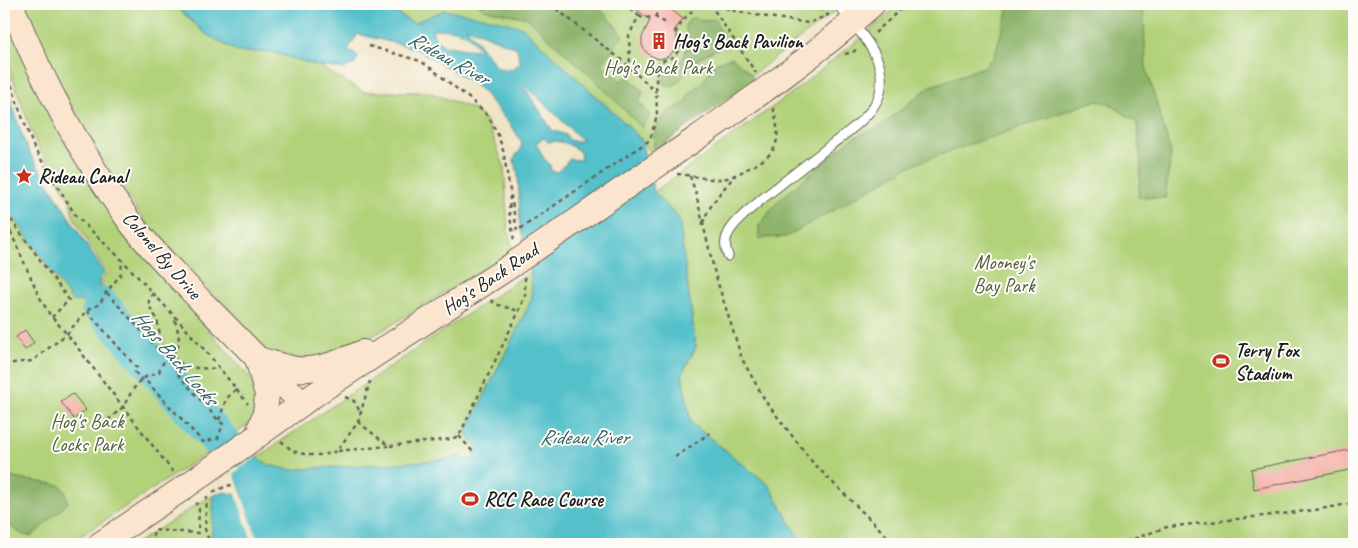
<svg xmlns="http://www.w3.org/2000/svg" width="1358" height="548" font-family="Caveat,sans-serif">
  <rect width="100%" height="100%" fill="#fdfcf7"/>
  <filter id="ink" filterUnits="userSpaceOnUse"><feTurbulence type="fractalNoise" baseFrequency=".02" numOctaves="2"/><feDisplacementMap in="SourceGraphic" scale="10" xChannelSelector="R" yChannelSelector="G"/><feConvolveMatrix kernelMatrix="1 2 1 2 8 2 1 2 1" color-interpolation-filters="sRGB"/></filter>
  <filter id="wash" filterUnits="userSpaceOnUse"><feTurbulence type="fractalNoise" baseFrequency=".0096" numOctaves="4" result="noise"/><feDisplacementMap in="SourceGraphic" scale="20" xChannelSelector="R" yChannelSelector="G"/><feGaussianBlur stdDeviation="1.12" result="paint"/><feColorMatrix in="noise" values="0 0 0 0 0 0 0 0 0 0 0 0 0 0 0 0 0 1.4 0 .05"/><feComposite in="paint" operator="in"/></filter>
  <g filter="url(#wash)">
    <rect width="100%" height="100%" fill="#f0e4c6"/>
    <g fill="#b2d27a" stroke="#67774b">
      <polygon points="23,4 173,4 206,34 238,52 271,52 319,66 363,92 429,92 475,110 487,122 504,166 508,230 513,251 355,347 311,364 267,351 148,226 101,158 60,86 36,35"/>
      <polygon points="379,4 844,4 651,154 643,141 632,130 522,27 445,10 414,23"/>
      <polygon points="900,4 1354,4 1354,544 802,544 769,485 691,423 682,374 696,347 686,274 679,218 662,201 654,192 788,96 862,37"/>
      <polygon points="4,8 151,263 257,386 255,419 234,435 178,370 102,286 101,282 106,273 73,216 70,200 36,143 22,105 4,52"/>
      <polygon points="4,199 12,215 75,300 80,301 89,309 213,449 84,534 71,544 4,544"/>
      <path d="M 531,271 L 532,298 L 529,305 L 466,433 C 472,441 480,448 475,458 C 469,462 464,460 460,455 L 453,458 L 442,460 L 290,470 L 269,465 L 256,458 Z"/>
      <polygon points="214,495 211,544 135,544 203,501"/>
    </g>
    <g fill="#8db46a" stroke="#546843">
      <polygon points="479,4 596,4 623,35 602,65 622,81 626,76 643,91 639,102 650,115 642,128 596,81 542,32 528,18 483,9"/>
      <polygon points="1010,4 1143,4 1146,67 1171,153 1165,198 1138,197 1141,167 1137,123 1109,103 1095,101 914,164 786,237 759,238 759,226 777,202 851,139 881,126 929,87 984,67 994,56"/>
      <polygon points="692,18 705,21 715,19 723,37 717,49 708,53 697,60 683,77 673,86 666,85 662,81 668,71 680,62 684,56 689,39 685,26 689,20"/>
      <path d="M 732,57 L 750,73 L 754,80 L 655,150 C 650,140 658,119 667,113 C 672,109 680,106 686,103 L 689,94 L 703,82 L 712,67 L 717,62 Z"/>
      <polygon points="4,465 13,478 60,485 66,493 68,503 32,536 23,535 4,522"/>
    </g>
    <g fill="#53c0ca" stroke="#386e73" fill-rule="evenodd">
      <path d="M 173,4 L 379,4 L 414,23 L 445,10 L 489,18 L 522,27 L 632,130 L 641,140 L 654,192 L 662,201 L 679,218 L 686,274 L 696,347 L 682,374 L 691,423 L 769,485 L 802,544 L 211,544 L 214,495 L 225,492 L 237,495 L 241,493 L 234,474 L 220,458 L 239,445 L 269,465 L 290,470 L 442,460 L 453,458 L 460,455 C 464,460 469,462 475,458 C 480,448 472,441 466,433 L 529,305 L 532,298 L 531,271 L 520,225 L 518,174 L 514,160 L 516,155 L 520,151 L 522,143 L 515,131 L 483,92 L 468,80 L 414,48 L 358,34 L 348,49 L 358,57 L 354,65 L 348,66 L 345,69 L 319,66 L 271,52 L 238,52 L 206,34 ZM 466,27 L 517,48 L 520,64 L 514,67 L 513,70 L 498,68 ZM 436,29 L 456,30 L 468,35 L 480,49 C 475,50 464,49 459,48 C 453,47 452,45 446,47 L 435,39 L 432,30 ZM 526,87 L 526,86 L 582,140 L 577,142 L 569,140 L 566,135 L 552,130 L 525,88 ZM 544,138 L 548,142 C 562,140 568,143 580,152 L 581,160 L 570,159 L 557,172 L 551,171 L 550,164 L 544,159 L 536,143 Z"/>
      <path d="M 4,80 L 23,138 L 30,154 L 104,273 C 97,281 97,287 105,294 L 89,309 L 80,301 L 72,301 L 12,215 L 4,199 Z"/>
    </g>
    <polygon fill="#f0e4c6" points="240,443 258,456 234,473 259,544 253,544 235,492 238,492 232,475 218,459"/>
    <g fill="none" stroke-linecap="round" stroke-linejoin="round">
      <g stroke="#53c0ca" stroke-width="15">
        <polyline points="87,283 100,304 237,459"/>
        <polygon points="105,294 223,427 239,445 220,458 89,309"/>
      </g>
    </g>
    <g id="blocks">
      <g fill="#f4aba3">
        <polygon points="629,4 664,4 683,19 674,31 677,37 677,45 673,52 667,57 659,59 651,56 645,51 642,45 642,37 650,20"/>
        <polygon points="25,330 34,343 25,350 16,337"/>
        <polygon points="73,394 86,410 74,419 61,402"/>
        <polygon points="1354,449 1354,469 1254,489 1251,469"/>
      </g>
    </g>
  </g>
  <g filter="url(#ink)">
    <use href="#blocks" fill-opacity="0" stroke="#666258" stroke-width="1"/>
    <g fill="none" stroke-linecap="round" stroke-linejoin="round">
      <g stroke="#666258" stroke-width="11">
        <path id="lane" d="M 728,256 C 725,248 724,241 728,234 C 734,221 752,208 762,199 C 785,181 808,163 831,145 C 845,134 867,119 875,104 C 881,95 882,84 881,74 C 878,48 853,25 838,4"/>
      </g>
      <g stroke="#666258" stroke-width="26">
        <g id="secondary">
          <path d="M 11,4 C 42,81 81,155 130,222 C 151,250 178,276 201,301 C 235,335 268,370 302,403"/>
          <path d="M 668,158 C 738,109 809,61 873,4"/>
          <polyline points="257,358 267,395 265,413 257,436"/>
          <path d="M 258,359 C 270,362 283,367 296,369 C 319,371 342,361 363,352"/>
          <polyline points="257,436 317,393 509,267"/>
          <polyline points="100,544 182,489"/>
        </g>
      </g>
      <g stroke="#666258" stroke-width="2.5" stroke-dasharray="4 4" stroke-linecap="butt">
        <polyline points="550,4 624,62 656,92"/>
        <polyline points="624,4 639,16 629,35 630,68"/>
        <polyline points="710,4 756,73"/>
        <polyline points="718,4 730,10 761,16 809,23 828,15 817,4"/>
        <polyline points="639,16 643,18 655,17 666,23"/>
        <polyline points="655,17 662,4"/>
        <polyline points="875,33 906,4"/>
        <polyline points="369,46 420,61 428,66 470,99 488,116 498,135 503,150 517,231 650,140 657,115 656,78 659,62 674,57 682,45 676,31 686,17 699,4"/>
        <polyline points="845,54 853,52 858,48"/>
        <polyline points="4,62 20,111 34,148 76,216 122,260 178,320 210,356 248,404"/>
        <path d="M 677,174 C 692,175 706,180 720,179 C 729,179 738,174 745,170 C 753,166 763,161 769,155 C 782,143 777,122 773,107"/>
        <polyline points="690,176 696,194 715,274 742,359 766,402 814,464 895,544"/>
        <polyline points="510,196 509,211 514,240"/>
        <polyline points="4,205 9,217 69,300 52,317"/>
        <polyline points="4,217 39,296 50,315 67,334 173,472"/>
        <path d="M 703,223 C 709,205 723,189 735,176"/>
        <polyline points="107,293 157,348 163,345"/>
        <polyline points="153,293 149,300 149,306 157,319 160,335 163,345 178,362 184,365 196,368 220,369"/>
        <polyline points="491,300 495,304 519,311"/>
        <polyline points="87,311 137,368 135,372 141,379 147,382 203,442 218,438 223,424 218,420 176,372 176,365 169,357"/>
        <polyline points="4,364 32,361 59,340 67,334 76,323 89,309 100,304 105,294 121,274 122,260"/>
        <polyline points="345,397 354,401 361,413"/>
        <polyline points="108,420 123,407 132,391 141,379 159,372 165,359 174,352 178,347 179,335 174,317"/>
        <polyline points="219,420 226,399 236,389"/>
        <polyline points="358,422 389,446 451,439 459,436 519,311 525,295 525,277"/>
        <polyline points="459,436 473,452"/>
        <polyline points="281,441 293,451 308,455 323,455 337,451 358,422 370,381"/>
        <polyline points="338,451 388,446"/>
        <polyline points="675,457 710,433"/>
        <polyline points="213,492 227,486 232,485"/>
        <polyline points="207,496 205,529 210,544"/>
        <polyline points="155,530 198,533 199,508 196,504 198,503"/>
        <polyline points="151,544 154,531"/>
        <polyline points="1119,544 1167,527 1315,510 1354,503"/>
      </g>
      <use href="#lane" stroke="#fff" stroke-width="9"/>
      <use href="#secondary" stroke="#fbe5cf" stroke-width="24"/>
      <g stroke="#666258" stroke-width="26" stroke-linecap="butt">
        <g id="secondary-bridge">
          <polyline points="509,267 668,158"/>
          <polyline points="182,489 257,436"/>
        </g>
      </g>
      <use href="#secondary-bridge" stroke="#fbe5cf" stroke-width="24"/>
    </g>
  </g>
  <defs>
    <g id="building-bare" transform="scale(1.35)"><path d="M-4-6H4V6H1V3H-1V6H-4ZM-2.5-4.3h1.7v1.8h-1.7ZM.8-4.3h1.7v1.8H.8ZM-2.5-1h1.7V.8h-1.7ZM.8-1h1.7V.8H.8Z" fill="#c8321e" stroke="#fdfcf7" stroke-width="2.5" paint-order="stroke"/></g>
    <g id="sight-bare" transform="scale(1.35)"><path d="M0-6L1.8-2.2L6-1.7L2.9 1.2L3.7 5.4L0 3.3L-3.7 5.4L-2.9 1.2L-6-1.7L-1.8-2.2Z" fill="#c8321e" stroke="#fdfcf7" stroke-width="2.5" paint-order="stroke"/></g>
    <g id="stadium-bare" transform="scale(1.35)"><path d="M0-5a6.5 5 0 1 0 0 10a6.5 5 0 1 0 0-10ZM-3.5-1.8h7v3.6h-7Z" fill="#c8321e" stroke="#fdfcf7" stroke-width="2.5" paint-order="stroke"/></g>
  </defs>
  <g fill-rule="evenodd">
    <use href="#building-bare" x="659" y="41"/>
    <use href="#sight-bare" x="24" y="176"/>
    <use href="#stadium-bare" x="1221" y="361"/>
    <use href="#stadium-bare" x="470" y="499"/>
  </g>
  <g text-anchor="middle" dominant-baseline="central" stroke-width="4" stroke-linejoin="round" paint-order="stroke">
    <g font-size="20" font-weight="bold" fill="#1c1c1c" stroke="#fdfcf7" text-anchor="start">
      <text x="673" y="41">Hog's Back Pavilion</text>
      <text x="38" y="176">Rideau Canal</text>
      <text x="1235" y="350">Terry Fox<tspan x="1235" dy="23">Stadium</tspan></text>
      <text x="484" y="499">RCC Race Course</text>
    </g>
    <g font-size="20" fill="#505c3d" stroke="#fdfcf7">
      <text x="658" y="67">Hog's Back Park</text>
      <text x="1004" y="262">Mooney's<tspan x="1004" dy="23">Bay Park</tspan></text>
      <text x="87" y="421">Hog's Back<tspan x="87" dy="23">Locks Park</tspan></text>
    </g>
    <g font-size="20" fill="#1c1c1c" stroke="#fdfcf7">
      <text transform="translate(162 255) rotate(49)">Colonel By Drive</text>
      <text transform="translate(490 279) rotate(-34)">Hog's Back Road</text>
    </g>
    <g font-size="21" font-style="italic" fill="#325e62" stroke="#fdfcf7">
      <text transform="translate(449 58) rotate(29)">Rideau River</text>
      <text transform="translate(175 357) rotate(49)">Hogs Back Locks</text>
      <text x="584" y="437">Rideau River</text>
    </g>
  </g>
  <rect width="1358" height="548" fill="none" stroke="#fdfcf7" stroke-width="20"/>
</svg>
